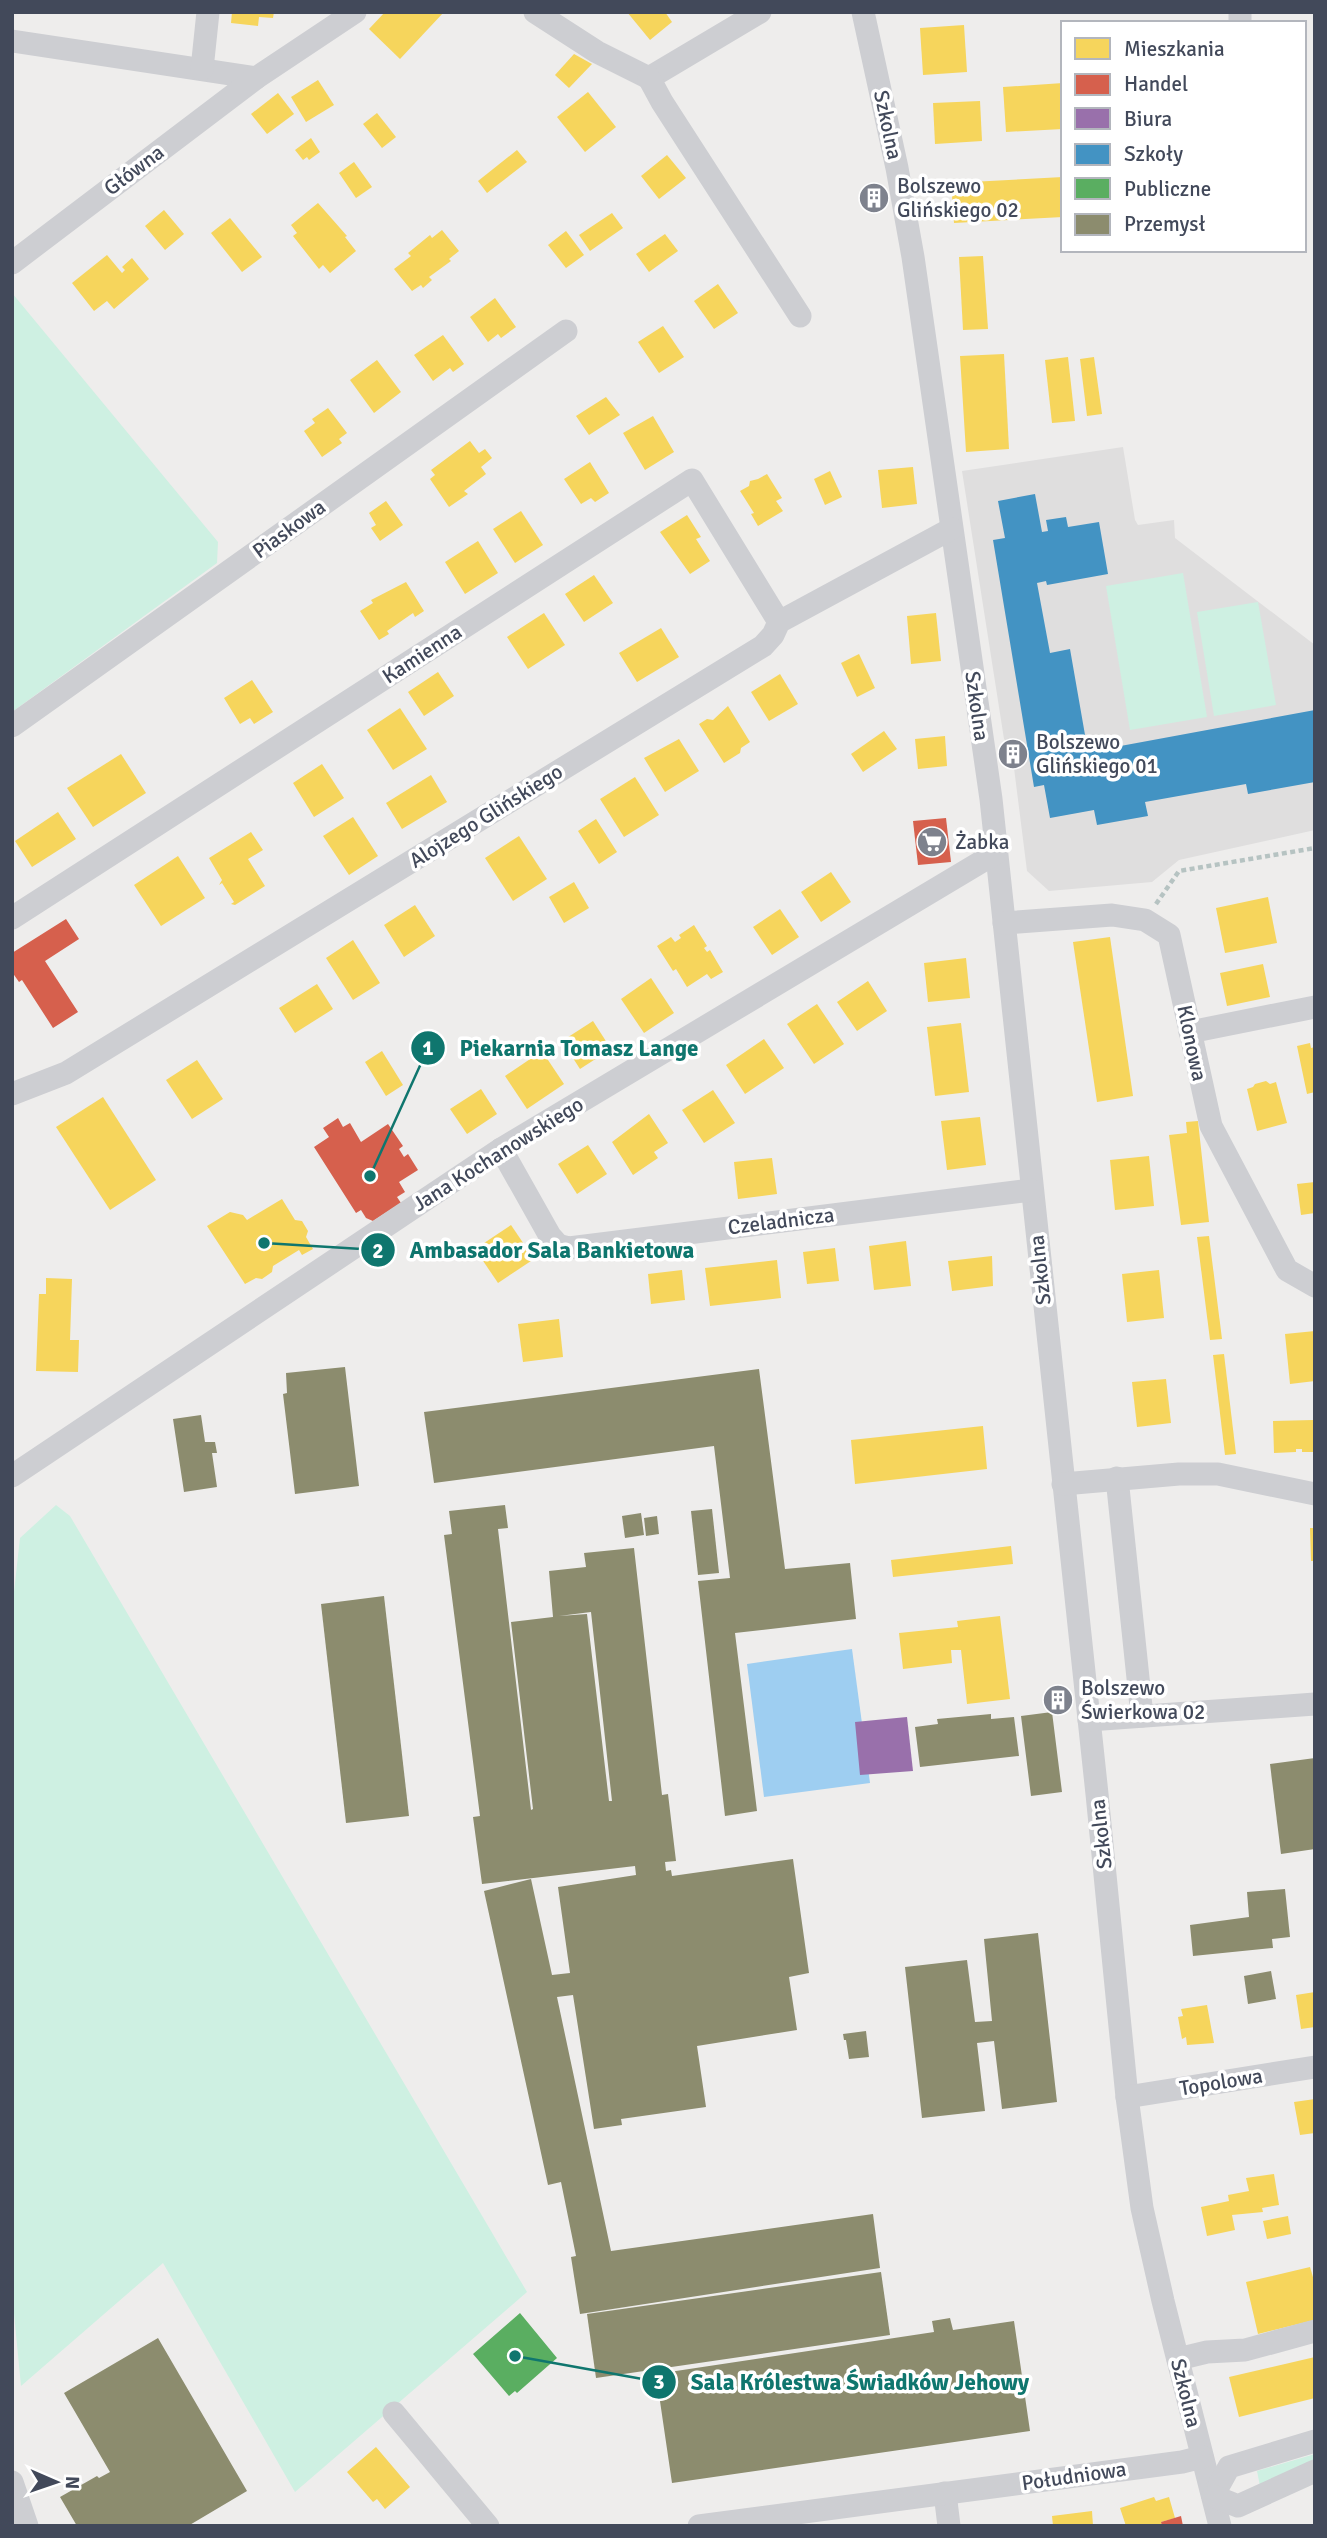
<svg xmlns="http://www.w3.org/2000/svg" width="1327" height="2538" font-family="Signika,sans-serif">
  <rect width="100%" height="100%" fill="#eeedec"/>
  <polygon fill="#dfdede" points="1123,447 1135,520 1138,525 1174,520 1175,538 1315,645 1315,830 1179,860 1152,882 1049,891 1027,871 1013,760 1016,759 1015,748 1011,747 1004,739 962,471"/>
  <g fill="#cef0e2">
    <polygon points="12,293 218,542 217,563 12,712"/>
    <polygon points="1183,573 1207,717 1130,730 1106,586"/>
    <polygon points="1258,602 1276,705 1214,716 1197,612"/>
    <polygon points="56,1505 70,1516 527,2292 295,2492 163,2263 21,2386 12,2293 12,1610 20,1538"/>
    <polygon points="1315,2454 1315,2463 1260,2486 1257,2471"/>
  </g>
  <polygon fill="#9ecef1" points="852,1649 870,1783 764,1797 747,1664"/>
  <g fill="#f6d55c">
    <polygon points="232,12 274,12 273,18 259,17 258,26 231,23"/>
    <polygon points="385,12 444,12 400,59 369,29"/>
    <polygon points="627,12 665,12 672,22 650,40"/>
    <polygon points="964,25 967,72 923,75 920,28"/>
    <polygon points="574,54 592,64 569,88 555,75"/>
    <polygon points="318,80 334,105 306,122 291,97"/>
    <polygon points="1063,83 1063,129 1006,132 1003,87"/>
    <polygon points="588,92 616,127 585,152 557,117"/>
    <polygon points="278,93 294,114 267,134 251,114"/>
    <polygon points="980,101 982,141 935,144 933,103"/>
    <polygon points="377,113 396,137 382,148 363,124"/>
    <polygon points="311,138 320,152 309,160 307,157 303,160 295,150"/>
    <polygon points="517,150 527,162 487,193 478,181"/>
    <polygon points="667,155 686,178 659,199 641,176"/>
    <polygon points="354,162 372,187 356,198 339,173"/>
    <polygon points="1063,177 1063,217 954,223 951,183"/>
    <polygon points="318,203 347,236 345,237 356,251 330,273 323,265 319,269 293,236 297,233 291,225"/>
    <polygon points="164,210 184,234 165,250 145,226"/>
    <polygon points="612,213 623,228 590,251 579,235"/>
    <polygon points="230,218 262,257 242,272 211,233"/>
    <polygon points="442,230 459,251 449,259 451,261 429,277 432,280 423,288 421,285 412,291 394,269 411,256 408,253 430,235 432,238"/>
    <polygon points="566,231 584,255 566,268 548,245"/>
    <polygon points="665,234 678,251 649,272 636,254"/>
    <polygon points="107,255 122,273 125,270 122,267 132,258 149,279 114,309 107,301 94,311 72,283"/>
    <polygon points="983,256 988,329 963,330 959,257"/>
    <polygon points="718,284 738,313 714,329 694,301"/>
    <polygon points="495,298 516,327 501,338 498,334 488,342 470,317"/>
    <polygon points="663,326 684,357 659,373 638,342"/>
    <polygon points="443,335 464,364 453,372 450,368 433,381 414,355"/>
    <polygon points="1004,354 1009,449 966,452 960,356"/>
    <polygon points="1068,357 1075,421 1052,423 1045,360"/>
    <polygon points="1094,357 1102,414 1087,416 1080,359"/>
    <polygon points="377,360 401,392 374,413 350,380"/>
    <polygon points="606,397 620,415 589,435 576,416"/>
    <polygon points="328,408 347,433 339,439 342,443 322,457 304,431 315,423 312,419"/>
    <polygon points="653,416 674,452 645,470 623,433"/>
    <polygon points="470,441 479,453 485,449 492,458 481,467 486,474 464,491 468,494 449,507 430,479 435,475 431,470"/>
    <polygon points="590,462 609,493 595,502 591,498 581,504 564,479"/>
    <polygon points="913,467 917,504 882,508 878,470"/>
    <polygon points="830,471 842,497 825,505 814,479"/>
    <polygon points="767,474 782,498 776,501 783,511 758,526 751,514 754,513 740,491 749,486 750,481 758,479"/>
    <polygon points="386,501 403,525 380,541 371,528 376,525 369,513"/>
    <polygon points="521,511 543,545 515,563 493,529"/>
    <polygon points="687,515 701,537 696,539 710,561 690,574 660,532"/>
    <polygon points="478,541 498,573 465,594 445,562"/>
    <polygon points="594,575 613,603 584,622 565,594"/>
    <polygon points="406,582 424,611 415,617 413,613 387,631 389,634 379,640 360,611 373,603 371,600"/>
    <polygon points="544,613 565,645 528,669 507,637"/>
    <polygon points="936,613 941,661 911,664 907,616"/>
    <polygon points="661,628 679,657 637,682 619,653"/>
    <polygon points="859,654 875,688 857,697 841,663"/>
    <polygon points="438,672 454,696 424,716 408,692"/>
    <polygon points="780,674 798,704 769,721 751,692"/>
    <polygon points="252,680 273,712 254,724 250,718 240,724 224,698"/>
    <polygon points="728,706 750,742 741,748 740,753 724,763 699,724 707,719 713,720"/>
    <polygon points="400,708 427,749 393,770 367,730"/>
    <polygon points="884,731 897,749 863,772 851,754"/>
    <polygon points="945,736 947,766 918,769 915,739"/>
    <polygon points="679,739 699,771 665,792 644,758"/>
    <polygon points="121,754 146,793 93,827 67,788"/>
    <polygon points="322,764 344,798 314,817 293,783"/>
    <polygon points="431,775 447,802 402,829 386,803"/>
    <polygon points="635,777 659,815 624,837 600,799"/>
    <polygon points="58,812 76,839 32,867 15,841"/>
    <polygon points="353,817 378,856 349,875 323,836"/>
    <polygon points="596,819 617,852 599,864 578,831"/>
    <polygon points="251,832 263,850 248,859 265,886 235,905 231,904 234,902 222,883 219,885 222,880 209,858"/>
    <polygon points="519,836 547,879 513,901 485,858"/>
    <polygon points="178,856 205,898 161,926 134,885"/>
    <polygon points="831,872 851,902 821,922 801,892"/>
    <polygon points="574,882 589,908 564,923 549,897"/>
    <polygon points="1268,897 1277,943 1225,953 1216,908"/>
    <polygon points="415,905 435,936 404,957 384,925"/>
    <polygon points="780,909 799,937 772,955 753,927"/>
    <polygon points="694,925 707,946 704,948 707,952 710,950 723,972 711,979 707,974 687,987 676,969 673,971 657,946 671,937 675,942 681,938 679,935"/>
    <polygon points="1110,937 1133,1096 1097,1102 1073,942"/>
    <polygon points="353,940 380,983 353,1000 326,958"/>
    <polygon points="966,958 970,998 928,1002 924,963"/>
    <polygon points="1263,964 1270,997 1227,1006 1220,973"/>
    <polygon points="651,978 674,1013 644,1033 621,999"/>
    <polygon points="868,981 887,1011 857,1031 837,1002"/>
    <polygon points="317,984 333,1009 295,1033 279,1008"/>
    <polygon points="817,1004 844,1044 814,1064 787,1024"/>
    <polygon points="593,1021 611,1049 580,1069 562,1041"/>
    <polygon points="961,1023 969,1092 935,1096 927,1027"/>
    <polygon points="764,1039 784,1068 745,1094 726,1065"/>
    <polygon points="1310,1043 1311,1048 1315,1047 1315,1092 1307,1094 1297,1046"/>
    <polygon points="382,1051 403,1085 386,1096 365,1062"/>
    <polygon points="542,1051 564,1084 527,1109 505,1076"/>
    <polygon points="197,1060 223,1099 192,1119 166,1080"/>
    <polygon points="1266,1081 1270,1084 1276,1082 1287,1123 1257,1131 1247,1089 1253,1087 1255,1084"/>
    <polygon points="481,1089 497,1114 467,1134 450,1109"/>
    <polygon points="713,1090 735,1123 704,1143 682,1110"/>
    <polygon points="103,1097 156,1180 110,1210 56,1127"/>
    <polygon points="649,1114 668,1143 654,1152 658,1158 633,1175 612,1142"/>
    <polygon points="980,1117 986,1165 947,1170 941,1121"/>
    <polygon points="1198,1121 1209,1222 1181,1225 1169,1135 1187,1133 1186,1122"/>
    <polygon points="588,1145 607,1174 577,1194 558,1164"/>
    <polygon points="1149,1156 1154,1206 1115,1210 1110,1160"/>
    <polygon points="772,1158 777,1194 738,1199 734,1162"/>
    <polygon points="1315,1182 1315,1213 1301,1215 1297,1184"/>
    <polygon points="282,1199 295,1220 302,1221 308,1231 306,1237 313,1249 302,1255 299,1250 273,1266 272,1272 262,1279 256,1278 245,1284 207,1226 230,1212 243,1215 247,1220"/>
    <polygon points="511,1225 534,1259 498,1283 475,1249"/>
    <polygon points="1209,1236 1222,1339 1210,1340 1197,1237"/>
    <polygon points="906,1241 911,1286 874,1290 869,1246"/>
    <polygon points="835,1248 839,1281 807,1284 803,1252"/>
    <polygon points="992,1256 993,1286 952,1291 948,1261"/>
    <polygon points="777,1260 781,1298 710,1306 705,1268"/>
    <polygon points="682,1270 685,1300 651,1304 648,1274"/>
    <polygon points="1159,1270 1164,1318 1127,1322 1122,1274"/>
    <polygon points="46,1278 72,1279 70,1340 79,1340 78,1372 36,1371 39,1294 46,1294"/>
    <polygon points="559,1319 563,1357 523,1362 518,1324"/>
    <polygon points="1315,1331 1315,1381 1290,1384 1285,1334"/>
    <polygon points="1224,1354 1236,1454 1225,1455 1213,1355"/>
    <polygon points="1166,1379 1171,1423 1137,1427 1132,1382"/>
    <polygon points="1313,1420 1314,1452 1302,1452 1302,1449 1296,1449 1296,1452 1274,1453 1273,1421"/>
    <polygon points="983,1426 987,1469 855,1484 851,1440"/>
    <polygon points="1310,1528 1315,1528 1315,1561 1311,1561"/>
    <polygon points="1011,1546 1013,1564 893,1577 891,1560"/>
    <polygon points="1000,1616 1010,1699 967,1704 961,1650 951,1650 952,1663 903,1669 899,1633 958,1627 957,1621"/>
    <polygon points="1315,1992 1315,2027 1301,2029 1296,1995"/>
    <polygon points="1207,2005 1214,2043 1187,2045 1186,2037 1182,2039 1178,2017 1183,2016 1181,2009"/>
    <polygon points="1315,2099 1315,2133 1300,2135 1294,2102"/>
    <polygon points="1274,2174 1279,2205 1262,2208 1263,2212 1232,2215 1235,2230 1207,2236 1201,2207 1229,2201 1228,2195 1249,2191 1246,2178"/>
    <polygon points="1288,2216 1291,2234 1267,2239 1263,2221"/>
    <polygon points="1310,2267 1315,2284 1315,2320 1258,2334 1246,2282"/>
    <polygon points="1315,2357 1315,2398 1239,2417 1229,2377"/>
    <polygon points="376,2447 410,2487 385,2509 377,2499 373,2502 347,2472"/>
    <polygon points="1154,2497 1156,2501 1169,2497 1175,2518 1161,2522 1162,2526 1126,2526 1120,2508"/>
    <polygon points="1092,2511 1093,2526 1053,2526 1052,2516"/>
  </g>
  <g fill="#d6604d">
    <polygon points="946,818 951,862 918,865 913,821"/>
    <polygon points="66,919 79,939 45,961 78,1012 53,1028 22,980 19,982 12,972 12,953"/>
    <polygon points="338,1118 343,1127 350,1123 361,1142 388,1124 403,1146 399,1149 404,1157 408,1154 418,1170 399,1182 405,1192 397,1197 401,1203 373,1221 366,1218 361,1210 356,1213 314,1147 329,1137 323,1128"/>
    <polygon points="1181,2516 1183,2526 1162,2526 1161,2522"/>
  </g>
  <polygon fill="#9970ab" points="907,1717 913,1771 860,1775 855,1722"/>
  <polygon fill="#4393c3" points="1035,494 1042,532 1048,531 1046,520 1066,517 1068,527 1099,522 1108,574 1047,585 1046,581 1037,583 1050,653 1070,649 1088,752 1315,710 1315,782 1248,794 1246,784 1145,802 1148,816 1097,825 1094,810 1050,818 1044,785 1034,787 993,540 1005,538 998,501"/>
  <polygon fill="#5aae61" points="520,2313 557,2358 517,2393 515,2391 509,2396 473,2354"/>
  <g fill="#8c8c6e" fill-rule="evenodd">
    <polygon points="345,1367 359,1486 295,1494 283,1394 287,1393 286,1373"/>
    <polygon points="759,1369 785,1569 850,1563 856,1619 735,1633 757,1811 725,1816 698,1581 730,1578 714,1446 434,1483 424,1412"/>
    <polygon points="201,1415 205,1442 215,1442 217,1453 212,1453 217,1487 184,1492 173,1419"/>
    <path d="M 505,1505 L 508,1528 L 498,1529 L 531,1810 L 533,1809 L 511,1622 L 553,1617 L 549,1571 L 586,1567 L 584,1553 L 634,1548 L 662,1795 L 668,1794 L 676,1861 L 665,1862 L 666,1871 L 671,1870 L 672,1876 L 793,1859 L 809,1973 L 789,1977 L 797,2030 L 697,2046 L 706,2107 L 621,2119 L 622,2125 L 594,2129 L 573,1995 L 557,1997 L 611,2251 L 873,2214 L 880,2268 L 580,2314 L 571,2257 L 576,2256 L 561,2182 L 548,2185 L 484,1891 L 531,1879 L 552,1975 L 570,1973 L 558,1887 L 636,1875 L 635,1866 L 482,1884 L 473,1817 L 480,1816 L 444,1535 L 452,1534 L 449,1511 ZM 591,1612 L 612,1801 L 609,1801 L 587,1614 L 559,1616 Z"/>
    <polygon points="712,1509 719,1573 698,1575 691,1511"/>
    <polygon points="641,1513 644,1535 625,1538 622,1516"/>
    <polygon points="657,1516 659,1534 646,1536 644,1518"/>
    <polygon points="384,1596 409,1816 346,1823 321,1604"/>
    <polygon points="1052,1712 1062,1792 1031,1796 1021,1716"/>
    <polygon points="991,1714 991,1719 1014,1717 1019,1756 920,1767 915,1727 938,1724 937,1719"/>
    <polygon points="1315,1758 1315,1849 1281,1854 1270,1764"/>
    <polygon points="1285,1889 1290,1937 1272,1939 1273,1948 1193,1956 1190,1925 1249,1917 1247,1892"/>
    <polygon points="1038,1933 1057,2102 1002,2109 994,2041 977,2043 985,2111 922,2118 905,1967 967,1960 975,2022 992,2021 984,1939"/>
    <polygon points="1271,1971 1276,1999 1248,2004 1244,1976"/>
    <polygon points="866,2031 869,2057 849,2059 846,2040 844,2040 843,2034"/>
    <polygon points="881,2272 890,2335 596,2378 587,2314"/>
    <polygon points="950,2318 953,2330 1014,2321 1030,2431 672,2483 656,2374 934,2332 932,2321"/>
    <polygon points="158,2338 247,2491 188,2526 77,2526 60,2497 97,2476 99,2478 110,2472 64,2393"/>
  </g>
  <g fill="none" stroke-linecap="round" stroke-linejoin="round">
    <polyline stroke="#b6c3c2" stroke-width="4.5" stroke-dasharray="5 3.5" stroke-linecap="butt" points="1156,904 1179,871 1315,848"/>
    <g stroke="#cdced2" stroke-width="23">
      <polyline points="535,12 597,52 649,78 760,12"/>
      <polyline points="863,12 897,168 913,257 991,799 1097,1794 1127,2097 1142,2208 1163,2301 1220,2526"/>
      <polyline points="1240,12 1240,23"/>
      <polyline points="12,41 256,78"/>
      <polyline points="202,69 208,12"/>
      <polyline points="649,78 662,102 800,316"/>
      <polyline points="12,263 256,78 355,12"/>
      <polyline points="12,726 566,331"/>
      <polyline points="12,918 692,480 779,622"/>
      <polyline points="1004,923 1112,915 1145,920 1169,935 1211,1126 1287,1270 1315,1286"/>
      <polyline points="1190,1032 1315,1007"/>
      <polyline points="12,1094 66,1073 763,646 773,635 779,622 951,529"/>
      <polyline points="501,1149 550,1236 558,1245 569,1248 1031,1190"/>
      <polyline points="12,1476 501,1149 996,853"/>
      <polyline points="1117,1478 1142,1716"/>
      <polyline points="1063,1484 1179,1474 1218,1474 1315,1494"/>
      <polyline points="1089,1720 1315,1704"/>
      <polyline points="1127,2097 1315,2067"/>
      <polyline points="1178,2359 1207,2352 1245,2350 1315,2331"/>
      <polyline points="394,2413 488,2526"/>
      <polyline points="12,2482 27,2526"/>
      <polyline points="945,2493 949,2526"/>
      <polyline points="1213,2496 1229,2467 1315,2441"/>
      <polyline points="1213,2496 1238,2506 1315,2471"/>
      <polyline points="699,2526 1182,2462 1202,2457"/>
    </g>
  </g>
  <defs>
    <g id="building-disc" transform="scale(1.575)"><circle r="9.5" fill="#7e828d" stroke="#fff"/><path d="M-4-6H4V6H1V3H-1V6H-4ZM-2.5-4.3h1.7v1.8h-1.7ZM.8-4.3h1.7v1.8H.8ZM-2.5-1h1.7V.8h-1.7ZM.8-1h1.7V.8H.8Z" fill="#fff"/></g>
    <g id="supermarket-disc" transform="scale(1.575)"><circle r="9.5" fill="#7e828d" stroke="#fff"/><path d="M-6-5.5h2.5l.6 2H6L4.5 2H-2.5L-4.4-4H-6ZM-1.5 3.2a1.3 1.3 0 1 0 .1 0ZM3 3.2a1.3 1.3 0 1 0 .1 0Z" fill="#fff"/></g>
  </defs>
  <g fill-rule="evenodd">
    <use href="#building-disc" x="874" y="198"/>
    <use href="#building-disc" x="1013" y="754"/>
    <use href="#supermarket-disc" x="932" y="842"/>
    <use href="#building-disc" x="1058" y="1700"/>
  </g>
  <g text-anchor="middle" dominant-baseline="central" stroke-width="7" stroke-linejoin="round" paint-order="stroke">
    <g font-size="21" fill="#42495a" stroke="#fff">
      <text transform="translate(888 125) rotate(78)">Szkolna</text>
      <text transform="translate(134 170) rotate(-37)">Główna</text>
      <text transform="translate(289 529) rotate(-36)">Piaskowa</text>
      <text transform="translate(422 654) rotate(-33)">Kamienna</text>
      <text transform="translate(977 706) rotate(82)">Szkolna</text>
      <text transform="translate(486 816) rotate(-32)">Alojzego Glińskiego</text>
      <text transform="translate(1192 1043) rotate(78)">Klonowa</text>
      <text transform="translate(498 1154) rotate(-32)">Jana Kochanowskiego</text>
      <text transform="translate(781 1221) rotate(-7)">Czeladnicza</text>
      <text transform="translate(1040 1270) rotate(-96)">Szkolna</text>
      <text transform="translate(1101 1834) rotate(-96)">Szkolna</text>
      <text transform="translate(1221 2082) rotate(-9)">Topolowa</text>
      <text transform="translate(1186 2393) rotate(76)">Szkolna</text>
      <text transform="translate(1074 2476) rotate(-8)">Południowa</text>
    </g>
    <g font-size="21" fill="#42495a" stroke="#fff" text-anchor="start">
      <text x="897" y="186">Bolszewo<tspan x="897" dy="24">Glińskiego 02</tspan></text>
      <text x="1036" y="742">Bolszewo<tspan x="1036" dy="24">Glińskiego 01</tspan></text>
      <text x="955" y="842">Żabka</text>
      <text x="1081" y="1688">Bolszewo<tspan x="1081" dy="24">Świerkowa 02</tspan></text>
    </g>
  </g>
  <path fill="none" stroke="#0f766e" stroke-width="2.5" d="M370 1176L428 1048M264 1243L378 1250M515 2356L659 2382"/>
  <g fill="#0f766e" stroke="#fff" stroke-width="2.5">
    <circle cx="370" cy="1176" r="7"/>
    <circle cx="264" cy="1243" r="7"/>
    <circle cx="515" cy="2356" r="7"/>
    <circle cx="428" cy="1048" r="18"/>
    <circle cx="378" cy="1250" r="18"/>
    <circle cx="659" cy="2382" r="18"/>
  </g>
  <g font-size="21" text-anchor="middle" font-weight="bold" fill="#fff">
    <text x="428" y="1055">1</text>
    <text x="378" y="1258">2</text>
    <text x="659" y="2389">3</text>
  </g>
  <g font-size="23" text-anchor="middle" font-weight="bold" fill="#0f766e" stroke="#fff" stroke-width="7" stroke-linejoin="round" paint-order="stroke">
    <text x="579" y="1056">Piekarnia Tomasz Lange</text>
    <text x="552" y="1258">Ambasador Sala Bankietowa</text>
    <text x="860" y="2390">Sala Królestwa Świadków Jehowy</text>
  </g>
  <rect width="1327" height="2538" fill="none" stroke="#42495a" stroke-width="28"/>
  <rect x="1061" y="21" width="245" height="231" fill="#ffffff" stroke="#b3b6bd" stroke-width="2"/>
  <rect x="1075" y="38" width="35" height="21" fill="#f6d55c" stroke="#b3b6bd" stroke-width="2"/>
  <text x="1124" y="56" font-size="21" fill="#42495a">Mieszkania</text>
  <rect x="1075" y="74" width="35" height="21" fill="#d6604d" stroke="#b3b6bd" stroke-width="2"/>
  <text x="1124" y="91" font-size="21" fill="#42495a">Handel</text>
  <rect x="1075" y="108" width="35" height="21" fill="#9970ab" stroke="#b3b6bd" stroke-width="2"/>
  <text x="1124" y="126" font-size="21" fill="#42495a">Biura</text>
  <rect x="1075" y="144" width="35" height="21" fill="#4393c3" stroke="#b3b6bd" stroke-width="2"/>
  <text x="1124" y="161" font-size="21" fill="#42495a">Szkoły</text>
  <rect x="1075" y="178" width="35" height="21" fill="#5aae61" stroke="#b3b6bd" stroke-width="2"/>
  <text x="1124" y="196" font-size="21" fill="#42495a">Publiczne</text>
  <rect x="1075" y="214" width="35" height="21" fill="#8c8c6e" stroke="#b3b6bd" stroke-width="2"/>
  <text x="1124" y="231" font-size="21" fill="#42495a">Przemysł</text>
  <g transform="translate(56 2482) rotate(92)" stroke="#ffffff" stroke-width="5" paint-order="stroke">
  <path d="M0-5L12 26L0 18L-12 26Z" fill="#42495a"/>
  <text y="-10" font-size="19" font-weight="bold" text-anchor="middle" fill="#42495a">N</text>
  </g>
</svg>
